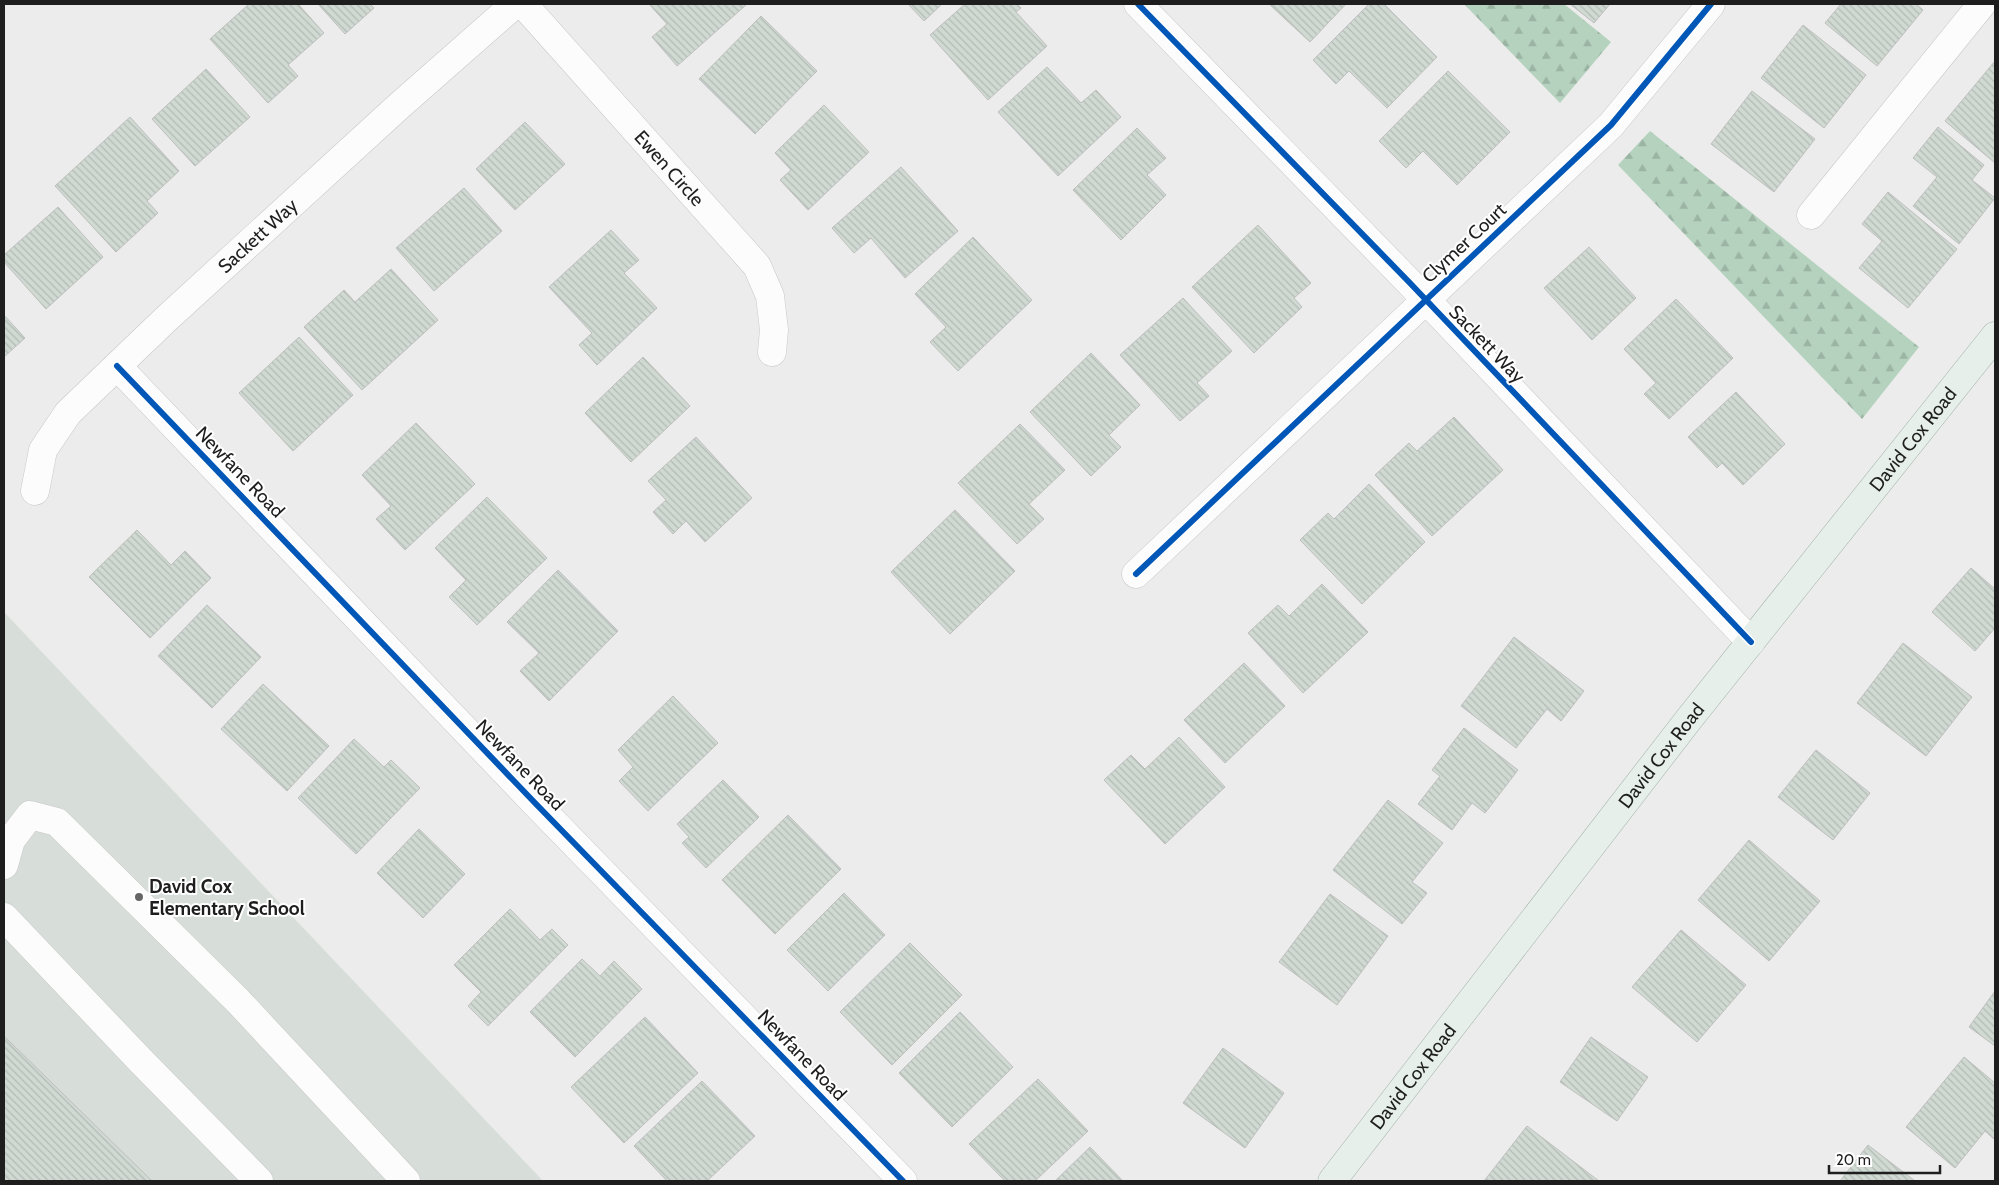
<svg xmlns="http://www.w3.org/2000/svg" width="1999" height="1185" font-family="Cabin,sans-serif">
  <defs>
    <pattern id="forest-firs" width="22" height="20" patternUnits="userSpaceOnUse" patternTransform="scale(1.25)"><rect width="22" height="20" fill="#b5d2be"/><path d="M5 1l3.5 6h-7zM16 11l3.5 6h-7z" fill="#9bb4a3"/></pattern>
    <pattern id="building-back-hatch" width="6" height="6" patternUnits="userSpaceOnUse" patternTransform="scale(1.25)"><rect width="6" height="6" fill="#d0dad3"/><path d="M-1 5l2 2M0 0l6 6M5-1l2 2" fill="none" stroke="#b2bbb5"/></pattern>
  </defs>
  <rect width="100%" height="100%" fill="#ebeceb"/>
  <polygon fill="#d7ddd9" points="4,612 543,1181 4,1181"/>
  <g fill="url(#forest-firs)">
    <polygon points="1464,4 1564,4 1611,42 1560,103"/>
    <polygon points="1650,131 1919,347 1862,419 1618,165"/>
  </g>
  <g fill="url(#building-back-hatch)" stroke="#bebfbe">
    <polygon points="249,4 298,4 324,33 288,65 298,76 268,103 210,39"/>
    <polygon points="318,4 370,4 374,8 345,34"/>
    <polygon points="649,4 745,4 746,5 677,66 652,37 667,24"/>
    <polygon points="908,4 942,4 924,21"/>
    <polygon points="965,4 1017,4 1021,8 1016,12 1047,46 988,100 930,35"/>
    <polygon points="1269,4 1346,4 1310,42"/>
    <polygon points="1369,4 1384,4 1437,57 1387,108 1349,71 1336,84 1313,60"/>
    <polygon points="1570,4 1610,4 1594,23"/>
    <polygon points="1841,4 1916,4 1923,10 1877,66 1825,23"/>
    <polygon points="761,16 817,71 755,134 699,79"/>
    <polygon points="1803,25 1866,75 1824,128 1761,78"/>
    <polygon points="1995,61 1995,163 1945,121"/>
    <polygon points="1047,67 1081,103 1096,90 1121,117 1058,176 998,112"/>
    <polygon points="206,69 250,117 195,166 152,119"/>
    <polygon points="1448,71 1510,132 1457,185 1423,151 1406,168 1379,141"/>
    <polygon points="1752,91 1815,139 1774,192 1711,144"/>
    <polygon points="824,105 869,152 808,210 780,180 791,170 775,153"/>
    <polygon points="130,117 179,171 147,201 158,213 116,252 55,186"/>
    <polygon points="525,122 565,164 515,210 476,169"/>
    <polygon points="1938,127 1984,165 1972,180 1995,198 1959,244 1913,206 1937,177 1913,158"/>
    <polygon points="1137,128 1166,158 1147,175 1166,195 1121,240 1073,190"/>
    <polygon points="901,167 958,231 905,278 871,238 854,253 832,228"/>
    <polygon points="464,188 502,231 434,291 396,248"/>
    <polygon points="1888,192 1957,249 1908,308 1859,268 1882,241 1862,224"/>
    <polygon points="58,207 103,257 46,309 4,262 4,255"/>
    <polygon points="1258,225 1311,283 1294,298 1302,307 1254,353 1192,287"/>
    <polygon points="611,230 639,260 624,273 657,308 597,365 579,345 592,333 549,287"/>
    <polygon points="973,237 1032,300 958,371 930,342 946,327 915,294"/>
    <polygon points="1589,247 1636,298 1592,340 1544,288"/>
    <polygon points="391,269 438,320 362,390 304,327 344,290 355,302"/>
    <polygon points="1183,298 1232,351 1197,383 1209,396 1180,421 1120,355"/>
    <polygon points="1676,299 1733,358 1669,419 1644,394 1656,383 1624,349"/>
    <polygon points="4,315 25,338 4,357"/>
    <polygon points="299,337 353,395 293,451 239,393"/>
    <polygon points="1091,353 1140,405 1109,435 1121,447 1091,476 1030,412"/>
    <polygon points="643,357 690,406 631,462 585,413"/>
    <polygon points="1736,392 1785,444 1743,485 1722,463 1717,468 1688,437"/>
    <polygon points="1454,417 1503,470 1432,536 1375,475 1409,443 1417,451"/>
    <polygon points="416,423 475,484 405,550 376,519 391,506 362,475"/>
    <polygon points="1020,424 1065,470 1029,504 1044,519 1017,544 958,483"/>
    <polygon points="696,437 752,498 705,542 686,521 673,534 653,512 666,500 648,481"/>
    <polygon points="1369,484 1425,542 1362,604 1300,540 1328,513 1334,519"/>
    <polygon points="487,497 547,558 477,625 449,597 466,580 435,548"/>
    <polygon points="955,510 1015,571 950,634 891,572"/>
    <polygon points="137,530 171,565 185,551 211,578 150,638 89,577"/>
    <polygon points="1971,568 1995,589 1995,628 1975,651 1932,612"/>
    <polygon points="558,570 618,631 549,701 520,671 539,653 507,622"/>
    <polygon points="1322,584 1368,632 1303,693 1248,633 1278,605 1289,616"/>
    <polygon points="207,605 261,657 212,708 158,656"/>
    <polygon points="1514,637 1584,691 1561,721 1547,709 1516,748 1461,706"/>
    <polygon points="1903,643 1972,697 1926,756 1857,703"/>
    <polygon points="1244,663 1285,706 1225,763 1184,720"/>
    <polygon points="263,684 329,746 287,791 221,729"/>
    <polygon points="673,696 718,743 648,811 619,781 633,767 618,750"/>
    <polygon points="1464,728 1518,770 1485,813 1472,803 1452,830 1418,804 1440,776 1432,770"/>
    <polygon points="1179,737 1225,787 1165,844 1104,780 1131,755 1145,769"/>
    <polygon points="354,739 384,767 391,760 420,788 356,854 298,798"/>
    <polygon points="1816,750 1870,793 1833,840 1778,797"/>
    <polygon points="723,780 759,817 706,868 682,843 689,837 677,824"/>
    <polygon points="1388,800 1443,843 1412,882 1427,893 1402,924 1333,870"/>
    <polygon points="788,815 841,869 775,934 722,880"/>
    <polygon points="419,829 465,874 423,918 377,873"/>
    <polygon points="1749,840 1820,901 1769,961 1698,900"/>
    <polygon points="844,893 885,935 828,991 787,950"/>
    <polygon points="1330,894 1388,936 1337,1005 1279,962"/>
    <polygon points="510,909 540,940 552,929 568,945 488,1026 468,1006 481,992 454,965"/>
    <polygon points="1681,930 1746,985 1697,1042 1632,987"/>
    <polygon points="910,943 962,995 892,1065 840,1012"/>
    <polygon points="582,959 600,976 614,961 642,989 575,1057 530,1012"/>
    <polygon points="1995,991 1995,1046 1969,1027"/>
    <polygon points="960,1012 1013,1067 952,1127 899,1073"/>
    <polygon points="645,1017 698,1073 624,1143 571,1087"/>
    <polygon points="4,1036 152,1181 4,1181"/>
    <polygon points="1591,1037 1648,1077 1617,1121 1560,1082"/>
    <polygon points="1223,1048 1284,1093 1245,1148 1183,1103"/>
    <polygon points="1964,1057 1995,1083 1995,1140 1985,1131 1955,1168 1906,1127"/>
    <polygon points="1038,1079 1088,1131 1035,1181 1005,1181 969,1144"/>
    <polygon points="702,1081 755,1136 707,1181 667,1181 634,1146"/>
    <polygon points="1527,1126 1599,1181 1484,1181"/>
    <polygon points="1868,1145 1915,1181 1840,1181"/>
    <polygon points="1090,1147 1123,1181 1055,1181"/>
  </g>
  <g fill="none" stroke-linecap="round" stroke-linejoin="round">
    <g stroke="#c7c8c7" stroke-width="29">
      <g id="minor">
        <path id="s1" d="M 523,4 L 757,266 L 770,296 L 774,330 L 772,352"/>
        <polyline points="1138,4 1409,282 1751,642"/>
        <polyline points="1811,215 1982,4"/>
        <polyline points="117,366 536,804 903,1181"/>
        <path id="s2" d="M 35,491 L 43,450 L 68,413 L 165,320 L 399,106 L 515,4"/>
        <polyline points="1136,574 1611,125 1711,4"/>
        <polyline points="4,865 11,840 30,815 57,822 238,1001 406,1181"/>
        <polyline points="4,917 141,1061 259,1181"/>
      </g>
    </g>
    <g stroke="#a4b4ab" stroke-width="29">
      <g id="major">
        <path id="s3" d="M 1332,1181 L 1689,719 L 1995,336"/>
      </g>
    </g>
    <use href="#minor" stroke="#fcfcfc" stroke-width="28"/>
    <use href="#major" stroke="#e6efea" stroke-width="28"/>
    <g stroke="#fff" stroke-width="9">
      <g id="cycleway">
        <polyline points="1138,4 1409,282 1751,642"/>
        <polyline points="117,366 536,804 903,1181"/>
        <polyline points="1136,574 1611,125 1711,4"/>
      </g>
    </g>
    <use href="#cycleway" stroke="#0057b8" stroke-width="6"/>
  </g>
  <circle fill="#656665" stroke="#fff" stroke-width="2" cx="139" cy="897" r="5"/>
  <g text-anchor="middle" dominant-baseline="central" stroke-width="4" stroke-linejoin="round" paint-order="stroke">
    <g font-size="19" fill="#1d1e1d" stroke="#fff">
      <text stroke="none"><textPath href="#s1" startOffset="220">Ewen Circle</textPath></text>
      <text stroke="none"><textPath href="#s2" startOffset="346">Sackett Way</textPath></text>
      <text transform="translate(1464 243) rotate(-43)">Clymer Court</text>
      <text transform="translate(1487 344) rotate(46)">Sackett Way</text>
      <text stroke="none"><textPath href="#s3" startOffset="942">David Cox Road</textPath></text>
      <text transform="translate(240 472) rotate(46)">Newfane Road</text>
      <text stroke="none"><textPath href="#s3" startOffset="538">David Cox Road</textPath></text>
      <text transform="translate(520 765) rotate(46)">Newfane Road</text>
      <text transform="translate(802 1055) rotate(46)">Newfane Road</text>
      <text stroke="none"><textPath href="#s3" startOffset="132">David Cox Road</textPath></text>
    </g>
    <g font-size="19" font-weight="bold" fill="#1d1e1d" stroke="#fff" text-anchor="start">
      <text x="149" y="886">David Cox<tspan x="149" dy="22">Elementary School</tspan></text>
    </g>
  </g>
  <rect width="1999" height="1185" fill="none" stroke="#1d1e1d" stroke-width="10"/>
  <path d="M1829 1165v8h111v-8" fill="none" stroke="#1d1e1d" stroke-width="2.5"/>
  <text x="1836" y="1165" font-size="15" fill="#1d1e1d" stroke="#ffffff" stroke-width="4" paint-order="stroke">20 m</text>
</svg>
